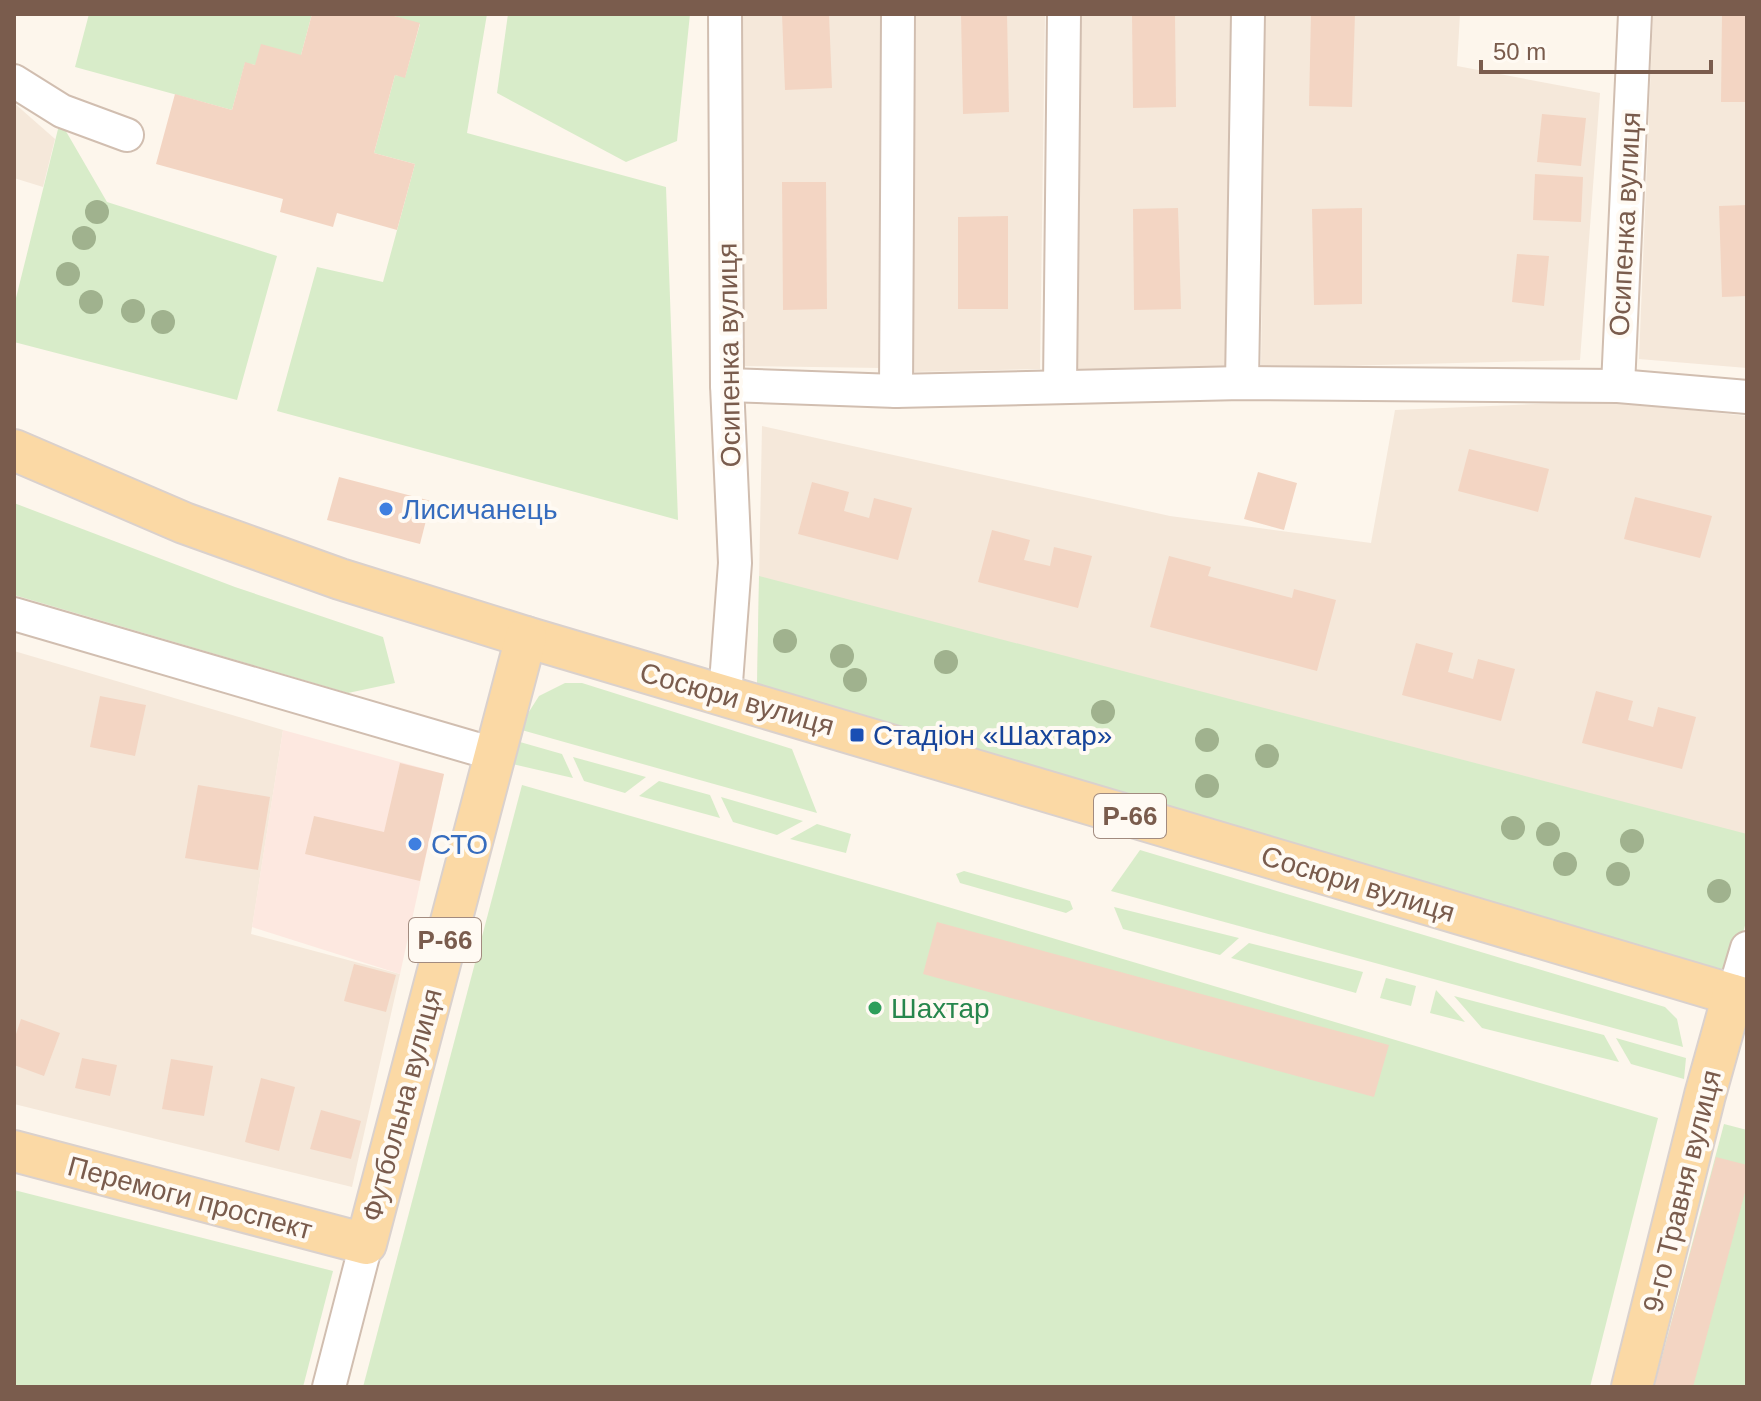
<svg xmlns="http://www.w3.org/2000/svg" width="1761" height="1401" font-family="Helvetica,sans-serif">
  <rect width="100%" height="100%" fill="#fdf6ec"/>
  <g fill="#f5e8da">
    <polygon points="737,14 882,14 881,368 738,366"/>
    <polygon points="916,14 1045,14 1040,369 912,372"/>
    <polygon points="1079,14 1231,14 1231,366 1076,370"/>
    <polygon points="1265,14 1460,14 1457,66 1600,93 1580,360 1261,368"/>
    <polygon points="1653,14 1747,14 1747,368 1639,359"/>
    <polygon points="14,103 55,139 43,187 14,178"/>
    <polygon points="1607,401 1747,416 1747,918 757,686 762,426 1170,516 1371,543 1395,410"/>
    <polygon points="14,651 283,730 251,934 400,974 352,1187 14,1104"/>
  </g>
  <polygon fill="#fde8e0" points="283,730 444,774 400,974 252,927"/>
  <g fill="#d8ecc9">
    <polygon points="89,14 312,14 301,55 255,65 245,63 232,110 75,67"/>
    <polygon points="387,14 487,14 467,133 666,187 678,520 277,411 317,267 383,282 415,164 374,153 395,75 405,77 420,24"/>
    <polygon points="508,14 690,14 677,141 626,162 497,93"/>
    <polygon points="60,121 107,202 277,256 237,400 14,342 14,306"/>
    <polygon points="14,503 235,587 383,637 395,683 348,693 14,595"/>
    <polygon points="759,576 1747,834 1747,918 1736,959 1733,965 1721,973 757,686"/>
    <polygon points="565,683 582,683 792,749 817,813 518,729 539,696"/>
    <polygon points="513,740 562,754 573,778 504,762"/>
    <polygon points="573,757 646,777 625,793 584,781"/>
    <polygon points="659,781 710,795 720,818 639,796"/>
    <polygon points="522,785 904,894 1658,1118 1590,1387 363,1387"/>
    <polygon points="721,797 803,821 777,835 733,822"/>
    <polygon points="817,824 851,834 846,853 790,839"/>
    <polygon points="1140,850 1665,1007 1677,1019 1683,1047 1111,891"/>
    <polygon points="964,871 1070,901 1073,909 1066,913 960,883 956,874"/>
    <polygon points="1114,907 1239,938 1220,955 1123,929"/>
    <polygon points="1249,943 1363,972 1356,993 1231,958"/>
    <polygon points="1386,978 1416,986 1411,1006 1380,998"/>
    <polygon points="1436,990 1465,1022 1430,1013"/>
    <polygon points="1454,996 1604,1035 1619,1062 1482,1028"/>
    <polygon points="1616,1038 1686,1058 1684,1079 1631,1064"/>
    <polygon points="1724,1124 1747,1130 1747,1387 1654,1387"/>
    <polygon points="14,1190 333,1271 303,1387 14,1387"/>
  </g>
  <g fill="#f3d5c3">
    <polygon points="312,14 387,14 420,23 405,78 395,75 374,153 415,164 397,230 337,213 333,227 280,212 283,199 156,164 175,94 232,110 245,62 255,65 261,44 301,55"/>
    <polygon points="782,14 829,14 832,88 785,90"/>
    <polygon points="961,14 1007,14 1009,112 963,114"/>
    <polygon points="1132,14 1175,14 1176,107 1133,108"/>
    <polygon points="1311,14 1355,14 1352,107 1309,106"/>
    <polygon points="1722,14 1747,14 1747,102 1721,102"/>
    <polygon points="1542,114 1586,118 1581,166 1537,162"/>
    <polygon points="1535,174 1583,177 1581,222 1533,220"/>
    <polygon points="782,182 826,182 827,309 783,310"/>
    <polygon points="1747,205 1747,296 1722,297 1719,206"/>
    <polygon points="1178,208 1181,309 1134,310 1133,209"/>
    <polygon points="1362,208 1362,304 1314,305 1312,209"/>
    <polygon points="1008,216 1008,309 958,309 958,217"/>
    <polygon points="1517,254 1549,256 1544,306 1512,302"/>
    <polygon points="1469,449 1549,469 1538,512 1458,491"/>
    <polygon points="1258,472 1297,483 1284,530 1244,519"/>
    <polygon points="339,477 431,501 420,544 327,520"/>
    <polygon points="812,482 849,492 844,511 869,518 874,498 912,508 898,560 798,534"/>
    <polygon points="1635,497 1712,516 1700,558 1624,539"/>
    <polygon points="992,530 1030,540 1024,560 1050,566 1054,547 1092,556 1078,608 978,582"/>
    <polygon points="1169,556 1211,567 1208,576 1292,598 1294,589 1336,600 1317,671 1150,627"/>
    <polygon points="1416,643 1453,653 1448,672 1473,679 1478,659 1515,669 1501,721 1402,695"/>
    <polygon points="1596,691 1633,701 1628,720 1653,727 1658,707 1696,717 1682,769 1582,743"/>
    <polygon points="100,696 146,705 135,756 90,747"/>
    <polygon points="400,763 444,774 420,881 305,854 314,816 384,832"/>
    <polygon points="198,785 270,797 258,870 185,858"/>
    <polygon points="937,922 1389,1045 1374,1097 923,974"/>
    <polygon points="354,964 396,975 386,1012 344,1001"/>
    <polygon points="21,1019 60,1033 44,1076 14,1065 14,1040"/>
    <polygon points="82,1058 117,1065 110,1096 75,1088"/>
    <polygon points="171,1059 213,1066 204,1116 162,1109"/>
    <polygon points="261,1078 295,1087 279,1151 245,1142"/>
    <polygon points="321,1110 361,1121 351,1159 310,1149"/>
    <polygon points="1716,1157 1747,1165 1747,1185 1693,1387 1654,1387"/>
  </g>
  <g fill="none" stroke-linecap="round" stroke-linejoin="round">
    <g stroke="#d1beb0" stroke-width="36">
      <g id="minor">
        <polyline points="14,81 62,111 127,135"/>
        <polyline points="1242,383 1248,14"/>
        <polyline points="727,385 896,391 1242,383 1618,386 1747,397"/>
        <polyline points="1060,386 1064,14"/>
        <polyline points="1618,386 1635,14"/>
        <polyline points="896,391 898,14"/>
        <polyline points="14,614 494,754"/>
        <polyline points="725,696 735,563 727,385 725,14"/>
        <polyline points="1733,995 1747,948"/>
        <polyline points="329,1387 366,1244"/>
      </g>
    </g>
    <g stroke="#dad1cd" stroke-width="44">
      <g id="major">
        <polyline points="14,450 184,523 340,579 526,637 1747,999"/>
        <polyline points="14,1151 366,1244 526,637"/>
        <polyline points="1632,1387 1705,1095 1733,995"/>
      </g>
    </g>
    <use href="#minor" stroke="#fff" stroke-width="32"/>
    <use href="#major" stroke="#fbd9a5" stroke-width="40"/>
  </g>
  <g fill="#a0b28e">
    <circle cx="97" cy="212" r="12"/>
    <circle cx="84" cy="238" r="12"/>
    <circle cx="68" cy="274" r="12"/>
    <circle cx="91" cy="302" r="12"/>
    <circle cx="133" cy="311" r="12"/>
    <circle cx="163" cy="322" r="12"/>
    <circle cx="785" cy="641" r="12"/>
    <circle cx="842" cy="656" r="12"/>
    <circle cx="946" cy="662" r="12"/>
    <circle cx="855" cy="680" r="12"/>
    <circle cx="1103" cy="712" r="12"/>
    <circle cx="1207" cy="740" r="12"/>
    <circle cx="1267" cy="756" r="12"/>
    <circle cx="1207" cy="786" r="12"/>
    <circle cx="1513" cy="828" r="12"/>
    <circle cx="1548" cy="834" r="12"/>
    <circle cx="1632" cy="841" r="12"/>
    <circle cx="1565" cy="864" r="12"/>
    <circle cx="1618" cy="874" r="12"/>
    <circle cx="1719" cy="891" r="12"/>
  </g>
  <g fill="#3f7fe0" stroke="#fffaf3" stroke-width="3">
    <circle cx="386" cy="509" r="8"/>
    <circle cx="415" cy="844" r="8"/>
  </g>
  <rect fill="#1a4fb4" stroke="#fffaf3" stroke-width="3" x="849" y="727" width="16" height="16" rx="4"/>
  <circle fill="#2e9e5b" stroke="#fffaf3" stroke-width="3" cx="875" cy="1008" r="8"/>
  <g text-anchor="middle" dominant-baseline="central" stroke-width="8" stroke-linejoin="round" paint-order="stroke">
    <g fill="#fffaf3" stroke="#a28b7f" stroke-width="2">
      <rect x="1094" y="794" width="72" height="44" rx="6"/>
      <rect x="409" y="918" width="72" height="44" rx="6"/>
    </g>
    <g font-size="26" font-weight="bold" fill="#7a5c4d">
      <text x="1130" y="816">Р-66</text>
      <text x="445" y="940">Р-66</text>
    </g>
    <g font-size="28" fill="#7a5c4d" stroke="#fffaf3">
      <text transform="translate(1625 224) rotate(-87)">Осипенка вулиця</text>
      <text transform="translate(729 355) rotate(-91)">Осипенка вулиця</text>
      <text transform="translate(737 699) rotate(16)">Сосюри вулиця</text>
      <text transform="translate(1358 884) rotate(17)">Сосюри вулиця</text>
      <text transform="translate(402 1105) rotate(-75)">Футбольна вулиця</text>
      <text transform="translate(1682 1191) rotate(-76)">9-го Травня вулиця</text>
      <text transform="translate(190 1198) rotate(15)">Перемоги проспект</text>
    </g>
    <g font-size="28" fill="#366cbe" stroke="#fffaf3" text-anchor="start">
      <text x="402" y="509">Лисичанець</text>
      <text x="431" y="844">СТО</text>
    </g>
    <g font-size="28" fill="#164399" stroke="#fffaf3" text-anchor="start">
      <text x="873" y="735">Стадіон «Шахтар»</text>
    </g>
    <g font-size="28" fill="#27864d" stroke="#fffaf3" text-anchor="start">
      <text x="891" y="1008">Шахтар</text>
    </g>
  </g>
  <rect width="1761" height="1401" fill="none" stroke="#7a5c4d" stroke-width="32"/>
  <path d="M1481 60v12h230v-12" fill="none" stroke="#7a5c4d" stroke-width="4"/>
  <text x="1493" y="60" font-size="24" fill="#7a5c4d" stroke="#fffaf3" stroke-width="6" paint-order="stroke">50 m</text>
</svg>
